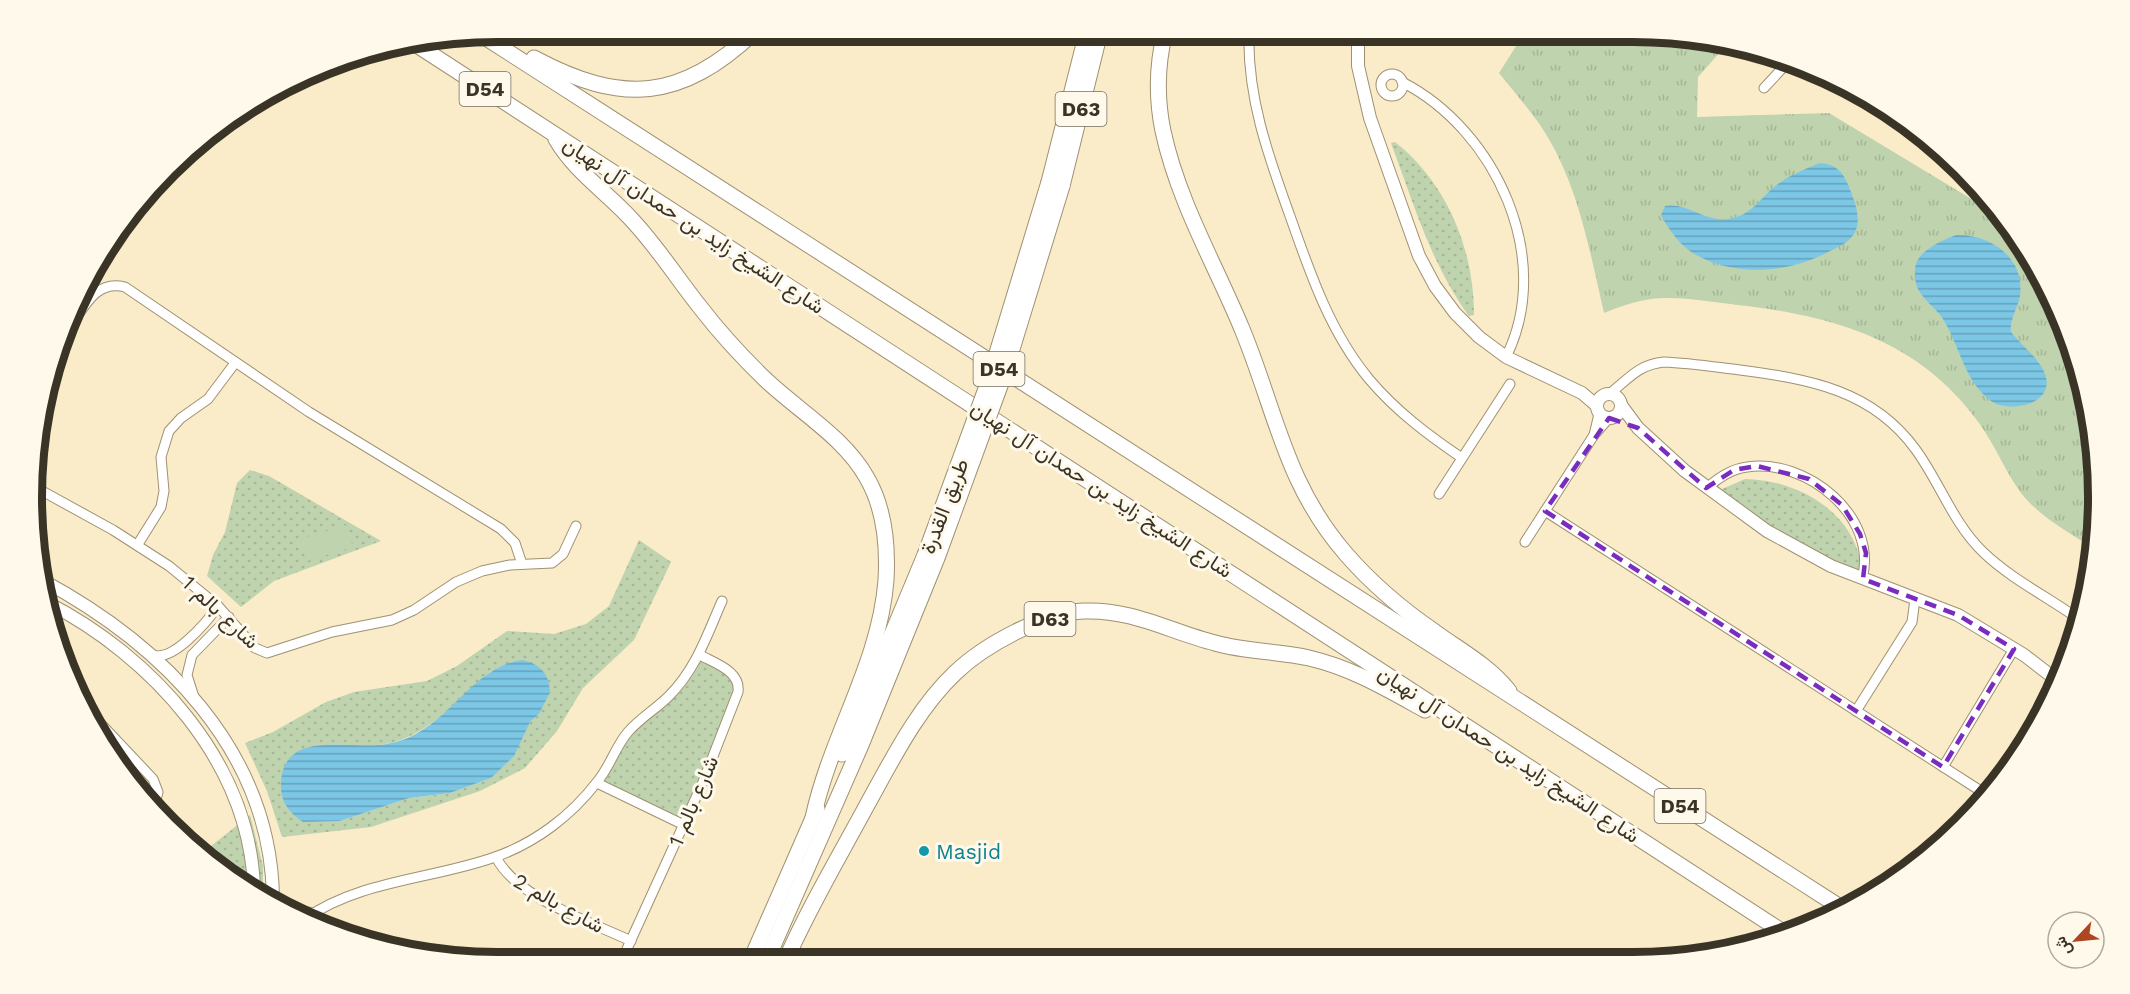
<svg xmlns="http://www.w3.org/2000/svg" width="2130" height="994" font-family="'Work Sans',Vazirmatn,sans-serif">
  <defs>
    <pattern id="grass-tufts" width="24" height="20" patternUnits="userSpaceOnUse" patternTransform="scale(1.5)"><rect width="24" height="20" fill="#bfd3ae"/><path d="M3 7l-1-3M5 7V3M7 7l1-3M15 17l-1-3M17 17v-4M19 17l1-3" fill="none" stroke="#a5b696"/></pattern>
    <pattern id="park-dots" width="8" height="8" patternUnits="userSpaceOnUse" patternTransform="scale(1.5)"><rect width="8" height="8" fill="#bfd3ae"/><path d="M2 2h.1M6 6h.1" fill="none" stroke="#a5b696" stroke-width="1.8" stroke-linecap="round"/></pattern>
    <pattern id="water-rules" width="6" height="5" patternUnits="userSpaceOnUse" patternTransform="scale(1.5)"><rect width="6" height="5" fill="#7cc7e5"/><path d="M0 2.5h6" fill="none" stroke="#67a2ba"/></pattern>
  </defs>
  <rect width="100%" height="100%" fill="#faebc9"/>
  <path fill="url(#grass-tufts)" d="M 1525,32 L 1633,32 L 1729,42 L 1698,77 L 1697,117 L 1829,113 L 2003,218 L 2020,238 L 2063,319 L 2089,406 L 2098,497 L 2093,548 C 2068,532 2040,517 2021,493 C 2005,471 1995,445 1979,423 C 1922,343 1839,317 1747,306 C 1718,303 1679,295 1651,299 C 1635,301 1619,307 1604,313 C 1590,252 1578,184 1544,131 C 1531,111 1514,92 1499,73 Z"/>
  <g fill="url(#park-dots)" fill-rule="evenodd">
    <path d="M 1395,142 C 1447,183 1474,249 1474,315 L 1469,316 C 1431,264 1413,202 1391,143 Z"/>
    <polygon points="250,470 269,476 381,541 274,581 241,607 207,576 213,555 225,532 237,483"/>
    <path d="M 1745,479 C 1798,480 1856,512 1862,571 L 1856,575 L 1824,562 L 1723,499 L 1722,489 Z"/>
    <path d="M 639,540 L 671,562 L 634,640 L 583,688 L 557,731 L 525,768 L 480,791 L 371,827 L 282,837 L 267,791 L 245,743 L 273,732 L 326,702 L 354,692 L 427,681 L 457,666 L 507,631 L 554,634 L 586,624 L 609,606 ZM 492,671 L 539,714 L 530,722 L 491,778 L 450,793 L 409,798 L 340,821 L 301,751 C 334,739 348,748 378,745 C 427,741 456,698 492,671 Z"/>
    <polygon points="699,658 729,675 736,688 684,820 601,779 618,749"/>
    <polygon points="250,815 263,866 263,892 201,854"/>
  </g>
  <polygon fill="#bfd3ae" points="346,525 353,547 307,561 300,539"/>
  <g fill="url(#water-rules)">
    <path d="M 1820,163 C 1836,164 1843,172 1849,187 C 1854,199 1862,219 1855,232 C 1850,242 1840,246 1830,251 C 1791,273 1733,278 1693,253 C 1680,245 1668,229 1661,215 L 1665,206 C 1687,202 1705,222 1728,219 C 1754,215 1760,197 1778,184 C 1790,175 1805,169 1820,163 Z"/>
    <path d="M 1956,235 C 1990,234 2025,257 2020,296 C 2018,307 2009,321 2011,332 C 2021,345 2039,358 2045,374 C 2056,404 2010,414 1991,401 C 1964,381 1960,346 1943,319 C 1936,308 1922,299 1917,287 C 1915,281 1914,270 1916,264 C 1921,249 1943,240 1956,235 Z"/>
    <path d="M 522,660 C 540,664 549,673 550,692 L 539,714 L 530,722 L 514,756 L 491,778 L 450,793 L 409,798 L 340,821 L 303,822 C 289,813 280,801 281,784 C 282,730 347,748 379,745 C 389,744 401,741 410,737 C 452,718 475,667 522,660 Z"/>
  </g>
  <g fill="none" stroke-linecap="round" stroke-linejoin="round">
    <g stroke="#9f9172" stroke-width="11">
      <g id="minor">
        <path d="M 1249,32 C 1247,97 1268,155 1290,216 C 1310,273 1330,332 1369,379 C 1396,411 1428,435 1462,458"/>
        <polyline points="1315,32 1357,42"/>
        <circle cx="1392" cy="85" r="11"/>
        <path d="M 1402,82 C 1496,130 1555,259 1506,357"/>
        <polyline points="1764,88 1790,60"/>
        <path d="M 72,324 C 86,304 97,280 125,287 L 309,412 L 501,529 L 515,543 L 522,564"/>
        <path d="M 1609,394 C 1629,379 1637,365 1664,362 C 1689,363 1715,367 1740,370 C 1809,379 1873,390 1916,450 C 1940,483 1953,523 1983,552 C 2011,579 2048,597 2080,620"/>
        <polyline points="1594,435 1599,414"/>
        <polyline points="33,486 113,530 169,566 218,606 255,648 267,653 332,632 392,620 414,610 456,582 482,571 510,565 552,563 563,554 576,526"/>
        <path d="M 1707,488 C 1718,478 1731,469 1747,467 C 1807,458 1879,517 1862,579"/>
        <polyline points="1439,494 1510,384"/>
        <polyline points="1545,511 1987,795"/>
        <polyline points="1525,542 1594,435 1609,418"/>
        <polyline points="138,544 161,507 164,491 161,457 169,431 181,418 208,399 235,363"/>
        <path d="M 153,655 C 173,662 207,622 218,606"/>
        <polyline points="194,697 187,675 192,655 229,617"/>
        <polyline points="86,708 153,779 158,792 155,804"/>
        <polyline points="1856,711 1912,622 1915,599"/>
        <polyline points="1943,767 2014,649"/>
        <polyline points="597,783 684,825"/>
        <path d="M 496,857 C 515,897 591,922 631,941"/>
        <polyline points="273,897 296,910 313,913"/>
        <path d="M 305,919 C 360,880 434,879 495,857 C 535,843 571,816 597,782 C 610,767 615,747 628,732 C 640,718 656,709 669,696 C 696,669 707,635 722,601"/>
        <path d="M 621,962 L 703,782 L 738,692 C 741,671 714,663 700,655"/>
      </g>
    </g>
    <g stroke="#9f9172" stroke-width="14">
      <g id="tertiary">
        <polyline points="1358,32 1358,66 1370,118 1419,256 1435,286 1455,313 1479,337 1506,357 1582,393 1596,405"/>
        <circle cx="1609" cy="406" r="12"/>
        <polyline points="1621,405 1638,428 1685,471 1767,531 1831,566 1958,615 2024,655 2059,682"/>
        <path d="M 40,579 C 162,644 271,751 273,898"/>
        <path d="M 46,602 C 152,656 249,762 254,887"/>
      </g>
    </g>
    <g stroke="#9f9172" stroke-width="17">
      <g id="primary">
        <path d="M 1165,32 C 1157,64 1156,97 1163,131 C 1178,201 1215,264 1242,329 C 1276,411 1285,484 1346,554 C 1372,584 1403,610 1435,632 C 1461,651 1488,665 1509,691"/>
        <polyline points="480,34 1843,909"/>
        <polyline points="417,45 1786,934"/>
        <path d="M 534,58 C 622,105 681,101 754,32"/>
        <path d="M 556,139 C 575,172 608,193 633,221 C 658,248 677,278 700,307 C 720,333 743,358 767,381 C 800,412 845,438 867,478 C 885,509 888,545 886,580 C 880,663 830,737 813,818"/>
        <polyline points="1049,182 1087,32"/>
        <polyline points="1062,186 1100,32"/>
        <polyline points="842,754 925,555"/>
        <polyline points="750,962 817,809"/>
        <polyline points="766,962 861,745 937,558"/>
        <path d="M 785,962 C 809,907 839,857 867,805 C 892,760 917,709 955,673 C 984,645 1043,613 1084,611 C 1132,609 1171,632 1215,643 C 1246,652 1278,651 1309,658 C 1352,668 1387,689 1425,710"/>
      </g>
    </g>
    <use href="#minor" stroke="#fff" stroke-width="9"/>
    <use href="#tertiary" stroke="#fff" stroke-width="12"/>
    <use href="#primary" stroke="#fff" stroke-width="15"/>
    <g stroke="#9f9172" stroke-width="17" stroke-linecap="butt">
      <g id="primary-bridge">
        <polyline points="925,555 987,386 1049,182"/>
        <polyline points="937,558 1005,372 1062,186"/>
      </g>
    </g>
    <use href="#primary-bridge" stroke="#fff" stroke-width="15"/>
  </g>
  <path fill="none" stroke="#7b2cbf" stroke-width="4.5" stroke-dasharray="12 8" stroke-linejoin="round" d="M 1609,418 L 1638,428 L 1706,488 L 1734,470 L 1757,466 L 1809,479 L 1842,505 L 1860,534 L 1866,553 L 1863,579 L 1958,615 L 2014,649 L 1943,767 L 1545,511 Z"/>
  <circle fill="#0f9aa8" stroke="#fff9ec" stroke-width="2" cx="924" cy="851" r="6"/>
  <g text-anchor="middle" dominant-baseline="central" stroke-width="6" stroke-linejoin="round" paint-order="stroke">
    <g fill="#fff9ec" stroke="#756f62" stroke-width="1.5">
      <rect x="459.5" y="72" width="51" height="34" rx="4.5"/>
      <rect x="1055.5" y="92" width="51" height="34" rx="4.5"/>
      <rect x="973.5" y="352" width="51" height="34" rx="4.5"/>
      <rect x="1024.5" y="602" width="51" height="34" rx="4.5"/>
      <rect x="1654.5" y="789" width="51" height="34" rx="4.5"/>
    </g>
    <g font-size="20" font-weight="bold" fill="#3a3427">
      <text x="485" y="89">D54</text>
      <text x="1081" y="109">D63</text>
      <text x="999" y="369">D54</text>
      <text x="1050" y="619">D63</text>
      <text x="1680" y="806">D54</text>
    </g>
    <g font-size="21" fill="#3a3427" stroke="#fff9ec">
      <text transform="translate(694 225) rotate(33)">شارع الشيخ زايد بن حمدان آل نهيان</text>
      <text transform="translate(1102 489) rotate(33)">شارع الشيخ زايد بن حمدان آل نهيان</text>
      <text transform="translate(944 506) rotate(-69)">طريق القدرة</text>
      <text transform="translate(221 612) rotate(43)">شارع بالم 1</text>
      <text transform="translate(1509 754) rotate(33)">شارع الشيخ زايد بن حمدان آل نهيان</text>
      <text transform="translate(693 801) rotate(-67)">شارع بالم 1</text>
      <text transform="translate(559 903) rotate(29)">شارع بالم 2</text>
    </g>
    <g font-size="21" fill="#0d838f" stroke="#fff9ec" text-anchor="start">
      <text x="936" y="851">Masjid</text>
    </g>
  </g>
  <path d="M0 0H2130V994H0ZM497 42H1633A455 455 0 0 1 2088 497V497A455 455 0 0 1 1633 952H497A455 455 0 0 1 42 497V497A455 455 0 0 1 497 42Z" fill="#fff9ec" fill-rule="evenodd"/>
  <path fill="none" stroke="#3a3427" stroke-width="8" d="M497 42H1633A455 455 0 0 1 2088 497V497A455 455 0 0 1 1633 952H497A455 455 0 0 1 42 497V497A455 455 0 0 1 497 42Z"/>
  <g transform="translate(2076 940) rotate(244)"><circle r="28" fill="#fff9ec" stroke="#b0aa9d" stroke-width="1.5"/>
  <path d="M0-4.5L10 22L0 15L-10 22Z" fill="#ad4621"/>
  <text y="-9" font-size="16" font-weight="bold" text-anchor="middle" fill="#3a3427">ش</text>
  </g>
</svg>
